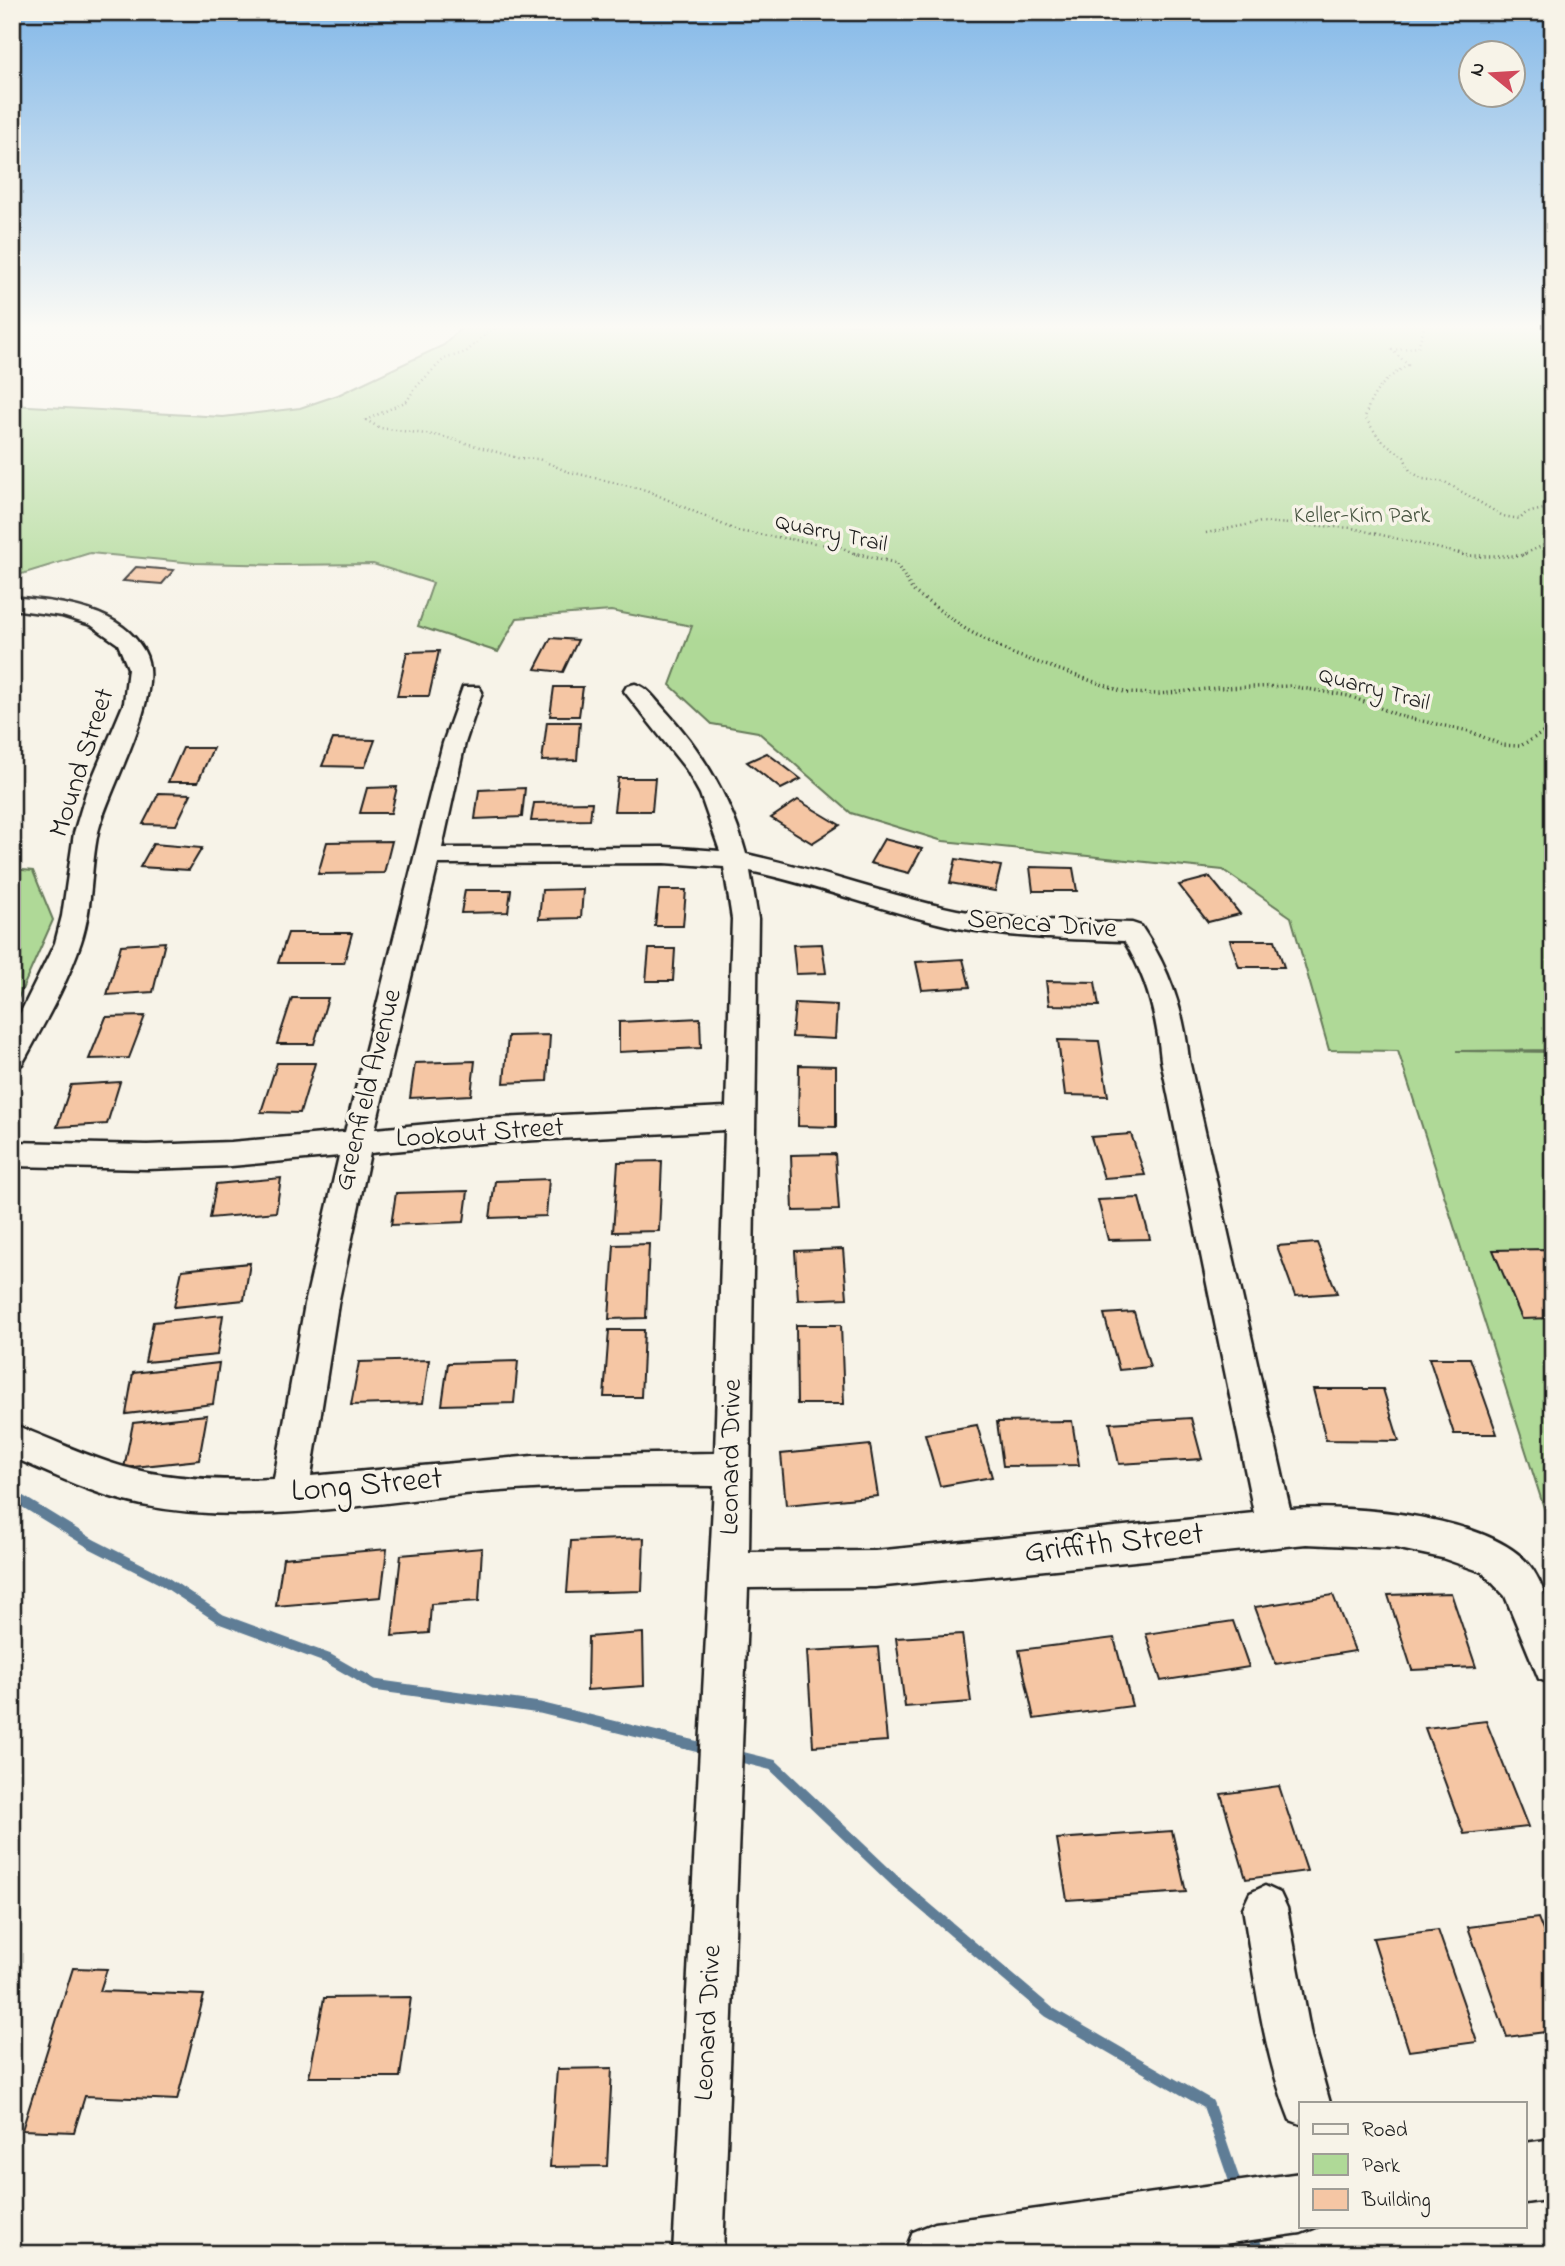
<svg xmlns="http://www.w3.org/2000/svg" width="1565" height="2266" font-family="'Indie Flower',sans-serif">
  <rect width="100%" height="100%" fill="#f7f3e8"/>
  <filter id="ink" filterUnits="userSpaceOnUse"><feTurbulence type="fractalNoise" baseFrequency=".0143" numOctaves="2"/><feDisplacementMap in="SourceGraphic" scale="14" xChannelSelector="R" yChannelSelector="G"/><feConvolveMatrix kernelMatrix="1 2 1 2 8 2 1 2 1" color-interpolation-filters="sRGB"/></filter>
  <g filter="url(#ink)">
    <g fill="#afd997" stroke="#667a5a" stroke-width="2">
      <polygon points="465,324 1553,324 1553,1050 1456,1051 1553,1052 1553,1536 1398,1051 1329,1050 1291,917 1223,870 943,841 851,813 758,732 712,724 670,685 692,626 611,611 517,618 498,652 418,626 433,583 373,564 281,565 194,563 90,553 12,577 12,405 223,417 300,408 338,395 444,345"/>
      <polygon points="12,869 33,871 53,920 12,1012"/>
    </g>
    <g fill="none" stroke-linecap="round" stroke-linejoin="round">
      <polyline stroke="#5f7d96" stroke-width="10" points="12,1495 92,1544 161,1579 221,1619 329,1659 364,1679"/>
      <g stroke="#5f7d96" stroke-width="11">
        <polyline points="361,1677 374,1685 540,1708 711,1750"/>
        <polyline points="733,1755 773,1765 896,1882 1049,2012 1208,2104 1238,2191"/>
        <polyline points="1251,2230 1259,2254"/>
      </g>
    </g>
    <g fill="#f5c6a4" stroke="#1c1c1c" stroke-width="2">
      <polygon points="136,567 174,570 162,584 123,581"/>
      <polygon points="551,638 578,640 563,672 535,669"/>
      <polygon points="439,651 429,696 397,696 407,652"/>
      <polygon points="554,687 583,687 579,716 550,716"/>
      <polygon points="547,722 580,722 577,760 542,761"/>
      <polygon points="333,739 375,740 365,767 322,766"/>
      <polygon points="183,748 213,748 198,782 168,782"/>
      <polygon points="767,753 801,779 781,789 747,762"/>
      <polygon points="618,778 655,778 652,811 614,811"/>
      <polygon points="397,787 391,813 360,813 367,788"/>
      <polygon points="525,788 522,817 475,819 479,790"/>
      <polygon points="159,793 191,794 176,825 143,824"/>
      <polygon points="798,800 840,825 812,843 771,818"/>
      <polygon points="592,802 590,820 531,821 534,803"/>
      <polygon points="884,839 922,849 909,873 870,863"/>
      <polygon points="392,841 384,873 318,874 327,842"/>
      <polygon points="153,844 202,848 189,870 140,867"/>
      <polygon points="956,859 1001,866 995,891 950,883"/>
      <polygon points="1030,867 1073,868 1077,891 1033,891"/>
      <polygon points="1210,877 1240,914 1208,922 1179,885"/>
      <polygon points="583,889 581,918 539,919 542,890"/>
      <polygon points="465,890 511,890 508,912 461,913"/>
      <polygon points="659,890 686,890 683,926 655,926"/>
      <polygon points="288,933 352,933 344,963 278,963"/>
      <polygon points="1230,940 1275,940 1284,967 1239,967"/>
      <polygon points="165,942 153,992 107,995 121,945"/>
      <polygon points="822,944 826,973 796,974 793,945"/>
      <polygon points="649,949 675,949 673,981 646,981"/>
      <polygon points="963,959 970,987 922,990 916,962"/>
      <polygon points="1046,981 1095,982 1099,1006 1049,1005"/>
      <polygon points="292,998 328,998 314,1044 277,1044"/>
      <polygon points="795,1003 837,1005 835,1039 792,1037"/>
      <polygon points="145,1016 129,1058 89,1059 106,1017"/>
      <polygon points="700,1018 701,1048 619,1052 619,1022"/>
      <polygon points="550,1035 547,1081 504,1083 508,1036"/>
      <polygon points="1058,1040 1099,1041 1108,1096 1065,1095"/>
      <polygon points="475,1061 471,1095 410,1098 415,1063"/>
      <polygon points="277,1063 315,1063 300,1113 261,1112"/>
      <polygon points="799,1065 836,1066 836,1127 798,1126"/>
      <polygon points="120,1082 107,1124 57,1127 71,1085"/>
      <polygon points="1131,1134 1145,1175 1104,1178 1091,1137"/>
      <polygon points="835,1154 839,1210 793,1211 791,1155"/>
      <polygon points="662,1161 659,1231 613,1232 618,1162"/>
      <polygon points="281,1178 276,1212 210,1218 216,1184"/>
      <polygon points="549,1179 546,1216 490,1218 495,1181"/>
      <polygon points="468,1191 464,1222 391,1225 396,1193"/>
      <polygon points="1139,1198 1150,1239 1108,1240 1098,1200"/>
      <polygon points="1317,1243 1337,1293 1295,1296 1277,1246"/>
      <polygon points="649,1244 646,1318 609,1319 614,1245"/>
      <polygon points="843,1249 847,1298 798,1300 795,1251"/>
      <polygon points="1553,1249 1553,1318 1522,1319 1493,1250"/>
      <polygon points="250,1263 244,1300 174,1307 182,1270"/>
      <polygon points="1134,1312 1150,1367 1119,1370 1104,1314"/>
      <polygon points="223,1315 217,1355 145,1362 153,1322"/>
      <polygon points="796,1325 841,1325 844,1404 797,1404"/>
      <polygon points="609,1330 644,1330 641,1397 604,1397"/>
      <polygon points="1429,1358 1470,1358 1497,1434 1454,1434"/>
      <polygon points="429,1360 423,1403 351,1405 359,1362"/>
      <polygon points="518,1361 514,1403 442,1405 448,1363"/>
      <polygon points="219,1363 213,1404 126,1414 133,1373"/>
      <polygon points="1313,1389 1383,1389 1399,1441 1326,1440"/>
      <polygon points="207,1415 199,1460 124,1468 133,1423"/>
      <polygon points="1191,1418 1202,1459 1119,1464 1110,1423"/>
      <polygon points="1072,1421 1079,1465 1003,1466 997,1422"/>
      <polygon points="977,1425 992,1477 940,1486 925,1434"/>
      <polygon points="870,1445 878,1496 786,1505 781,1454"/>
      <polygon points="644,1538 642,1591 567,1593 571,1541"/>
      <polygon points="482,1548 479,1601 431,1604 429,1633 392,1636 401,1555"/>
      <polygon points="387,1549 381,1597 276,1606 283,1558"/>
      <polygon points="1451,1593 1476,1667 1412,1670 1388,1595"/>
      <polygon points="1333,1595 1355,1651 1276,1664 1255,1607"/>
      <polygon points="1233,1621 1249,1667 1161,1681 1146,1634"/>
      <polygon points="643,1633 644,1686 587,1690 588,1637"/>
      <polygon points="962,1634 971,1702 905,1707 896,1638"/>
      <polygon points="1114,1638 1132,1706 1034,1719 1019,1650"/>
      <polygon points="878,1647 887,1741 813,1746 807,1651"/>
      <polygon points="1486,1721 1528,1827 1464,1834 1425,1728"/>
      <polygon points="1279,1786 1307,1871 1246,1879 1221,1794"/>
      <polygon points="1172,1831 1186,1892 1067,1900 1057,1839"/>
      <polygon points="1538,1918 1553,1956 1553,2031 1507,2037 1468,1927"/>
      <polygon points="1438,1930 1477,2042 1409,2051 1373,1938"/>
      <polygon points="73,1968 107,1969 100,1991 204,1995 177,2100 85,2096 74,2132 22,2130"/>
      <polygon points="411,1997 400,2077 309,2077 324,1998"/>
      <polygon points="612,2068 607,2166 550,2167 557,2069"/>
    </g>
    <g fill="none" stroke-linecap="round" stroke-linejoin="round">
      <g stroke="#1c1c1c" stroke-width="5">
        <g id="minor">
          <path d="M 12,597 C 58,602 120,607 144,651 C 167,692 109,786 98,832 C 90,869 93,907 81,942 C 68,982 46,1020 26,1057 L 22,1064 L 12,1067 L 12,1030 L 55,943 L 62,916 L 74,833 L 86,793 L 124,703 L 128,668 L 118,644 L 91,625 L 62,616 L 12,609 Z"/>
          <path d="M 635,684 C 647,687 655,699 663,708 C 702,750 731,799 746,854 C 817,869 885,895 957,910 C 1015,921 1073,921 1132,923 L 1141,926 C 1169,968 1184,1010 1189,1060 L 1290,1509 C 1351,1505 1496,1515 1533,1570 C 1556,1606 1553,1644 1553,1684 L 1539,1679 L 1505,1596 L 1482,1572 L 1442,1558 L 1395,1548 L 1306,1544 L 875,1587 L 748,1588 L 723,2254 L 673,2254 L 714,1486 C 631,1485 547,1486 464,1494 C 358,1505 248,1526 142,1505 C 97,1496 54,1475 12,1457 L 12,1424 C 49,1438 85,1456 124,1467 C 172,1480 225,1481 274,1479 L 305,1304 L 339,1156 L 231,1166 L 147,1169 L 12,1166 L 12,1142 L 147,1145 L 231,1142 L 345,1132 L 443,743 L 463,687 L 479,687 L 482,692 L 465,743 L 442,848 L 665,847 L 720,851 L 700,794 L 686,769 L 624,691 L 627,686 ZM 665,863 L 724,867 L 732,919 L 726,1107 L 482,1119 L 375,1129 L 438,864 ZM 750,871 C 820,886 887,913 958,928 C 1013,938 1068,939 1124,941 C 1147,977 1157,1017 1161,1060 L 1254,1513 L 875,1551 L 749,1552 L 758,919 ZM 725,1130 L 715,1453 L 533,1456 L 311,1476 L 338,1304 L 370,1153 L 482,1143 Z"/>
          <path d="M 1265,1886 L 1280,1893 L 1287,1908 L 1311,2036 L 1330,2103 L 1301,2103 L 1301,2124 L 1290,2120 C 1263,2053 1255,1979 1243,1908 L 1250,1893 Z"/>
        </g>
      </g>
      <g stroke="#1c1c1c" stroke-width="5">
        <g id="major">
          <polygon points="1553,2139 1553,2199 1525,2203 1525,2143"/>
          <polygon points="1301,2173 1301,2226 1319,2226 1301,2233 1154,2254 904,2254 913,2232 935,2223"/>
        </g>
      </g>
      <g stroke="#1c1c1c" stroke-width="2.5" stroke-dasharray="1 3.5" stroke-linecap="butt">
        <polyline points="503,324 490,331 466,352 444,359 415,388 407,401 366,420 380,428 441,436 518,458 539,459 566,471 646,490 737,531 841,547 857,555"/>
        <path d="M 1425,324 L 1418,347 L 1392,350 L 1408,365 C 1386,378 1371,392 1365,418 L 1380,439 L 1404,457 L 1410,471 L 1423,479 L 1445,482 L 1503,516 L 1520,519 L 1526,513 L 1553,507"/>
        <polyline points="1206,533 1261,522 1352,528 1466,555"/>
        <polyline points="1522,555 1553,541"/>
      </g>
      <g stroke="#1c1c1c" stroke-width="3.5" stroke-dasharray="1 3.5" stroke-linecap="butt">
        <polyline points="854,553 896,563 913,591 967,630 1013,654 1127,693 1159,694 1217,688 1290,686 1349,696 1403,717 1469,731 1502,745 1520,746 1553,727"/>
        <polyline points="1458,553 1469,556 1520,556 1526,553"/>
      </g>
      <use href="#minor" fill="#f7f3e8" fill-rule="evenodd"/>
      <use href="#major" fill="#f7f3e8" fill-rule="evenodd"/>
    </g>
  </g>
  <linearGradient id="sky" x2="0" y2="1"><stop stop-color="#83b8e8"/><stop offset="0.51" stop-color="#fbfaf5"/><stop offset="1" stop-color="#fbfaf5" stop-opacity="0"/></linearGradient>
  <rect width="1565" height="641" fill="url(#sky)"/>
  <g text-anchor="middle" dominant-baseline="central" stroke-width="7" stroke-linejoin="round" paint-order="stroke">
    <g font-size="23" fill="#485541" stroke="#f7f3e8">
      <text x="1362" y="516">Keller-Kirn Park</text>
    </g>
    <g font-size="23" fill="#1c1c1c" stroke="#f7f3e8">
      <text transform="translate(831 534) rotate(12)">Quarry Trail</text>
      <text transform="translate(1374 690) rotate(15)">Quarry Trail</text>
    </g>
    <g font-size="28" fill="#1c1c1c" stroke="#f7f3e8">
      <text transform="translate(83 763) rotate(-72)">Mound Street</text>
      <text transform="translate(1042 925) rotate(4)">Seneca Drive</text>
      <text transform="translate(369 1090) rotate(-76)">Greenfield Avenue</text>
      <text transform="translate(480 1134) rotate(-4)">Lookout Street</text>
      <text transform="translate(732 1457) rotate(-89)">Leonard Drive</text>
      <text transform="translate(709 2023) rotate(-87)">Leonard Drive</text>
    </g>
    <g font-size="33" fill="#1c1c1c" stroke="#f7f3e8">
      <text transform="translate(367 1486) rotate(-5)">Long Street</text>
      <text transform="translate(1114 1544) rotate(-6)">Griffith Street</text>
    </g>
  </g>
  <rect width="1565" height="2266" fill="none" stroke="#f7f3e8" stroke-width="42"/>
  <rect x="21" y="21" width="1523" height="2224" fill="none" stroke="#1c1c1c" stroke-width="2.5" filter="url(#ink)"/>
  <rect x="1299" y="2102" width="228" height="126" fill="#f7f3e8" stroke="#9f9d96" stroke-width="2"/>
  <rect x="1313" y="2124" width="35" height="10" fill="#f7f3e8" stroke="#9f9d96" stroke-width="2"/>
  <text x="1362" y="2136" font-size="21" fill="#1c1c1c">Road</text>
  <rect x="1313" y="2154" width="35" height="21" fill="#afd997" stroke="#9f9d96" stroke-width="2"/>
  <text x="1362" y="2172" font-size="21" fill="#1c1c1c">Park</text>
  <rect x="1313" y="2189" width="35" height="21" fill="#f5c6a4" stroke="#9f9d96" stroke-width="2"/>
  <text x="1362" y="2206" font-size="21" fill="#1c1c1c">Building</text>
  <g transform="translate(1492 74) rotate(288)"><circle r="33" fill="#f7f3e8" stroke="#9f9d96" stroke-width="2"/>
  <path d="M0-5L12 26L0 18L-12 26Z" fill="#d1495b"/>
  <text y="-10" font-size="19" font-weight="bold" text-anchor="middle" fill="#1c1c1c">N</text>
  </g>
</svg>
